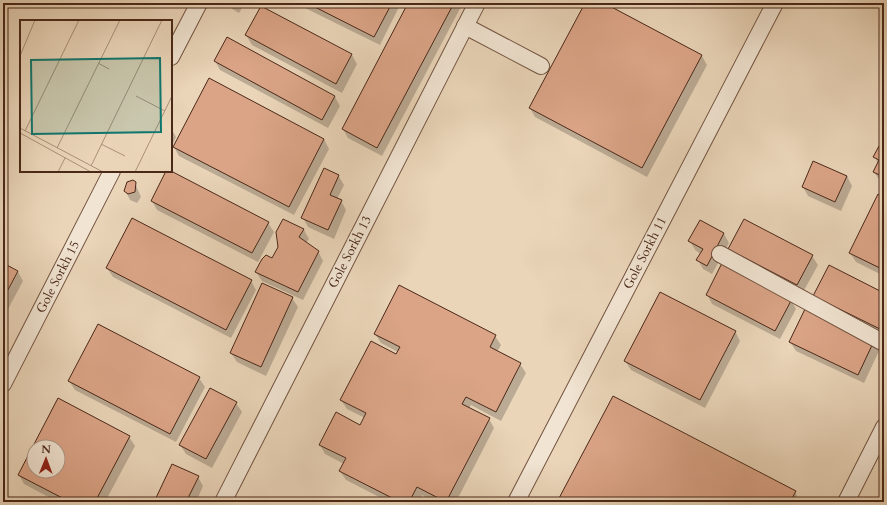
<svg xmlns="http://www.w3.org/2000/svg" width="887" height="505" font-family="Cardo,serif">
  <rect width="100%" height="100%" fill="#ead5b9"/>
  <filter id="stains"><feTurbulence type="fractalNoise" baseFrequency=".005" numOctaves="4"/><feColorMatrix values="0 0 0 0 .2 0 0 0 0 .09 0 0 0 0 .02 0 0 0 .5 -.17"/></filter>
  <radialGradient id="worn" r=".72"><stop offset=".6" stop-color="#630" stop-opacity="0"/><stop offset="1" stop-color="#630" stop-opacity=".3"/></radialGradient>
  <g fill="#0003" fill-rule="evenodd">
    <polygon points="226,3 245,3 239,13 229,7"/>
    <polygon points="295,3 401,3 380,45"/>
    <polygon points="409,3 463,3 382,156 348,138 343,129"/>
    <polygon points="586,3 602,3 702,56 707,65 647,177 535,117 530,108"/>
    <polygon points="262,7 352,55 357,64 342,93 252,45 246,35"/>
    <polygon points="227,39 335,97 340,106 328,128 220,70 215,61"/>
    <polygon points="171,128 176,137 171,148"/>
    <polygon points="324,139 329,149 294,215 179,156 174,147"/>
    <polygon points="884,139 884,183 880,181 874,172 878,164 875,157"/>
    <polygon points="167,171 268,223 274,232 258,262 157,210 152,201"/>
    <polygon points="338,175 344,185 337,199 341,201 346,210 334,239 308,227 303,218"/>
    <polygon points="847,176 852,186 841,211 808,196 803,187"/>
    <polygon points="135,183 141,197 137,203 130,200 125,190"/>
    <polygon points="884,198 884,276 856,262 850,253"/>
    <polygon points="284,220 304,230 309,239 306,243 318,251 323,261 303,300 262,281 256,272 272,259 279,248"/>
    <polygon points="700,222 724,234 729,243 712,274 703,269 698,260 701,254 695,250 690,241"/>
    <polygon points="729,249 812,256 818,265 802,294 734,258"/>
    <polygon points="3,264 18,272 23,281 7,311 3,308"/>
    <polygon points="107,268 251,281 256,290 231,338 113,277"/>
    <polygon points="707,294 791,300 796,309 780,339 712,304"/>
    <polygon points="884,294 884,337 814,296"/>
    <polygon points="292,298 298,307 266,376 237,362 231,353"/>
    <polygon points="735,331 740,341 705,408 631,370 625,361"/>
    <polygon points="375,334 495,336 501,345 497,352 520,364 526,373 501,421 471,405 469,409 489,419 494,428 456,502 435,502 422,495 419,502 389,502 346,480 340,471 344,464 325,454 320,445 361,426 365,418 347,409 341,400 398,352 381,343"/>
    <polygon points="790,342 873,342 879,351 864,383 796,351"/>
    <polygon points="199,378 205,387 176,442 75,390 69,381"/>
    <path d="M 59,400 L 129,437 L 135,446 L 105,502 L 58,502 L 24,484 L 19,475 ZM 34,447 L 58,447 L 58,471 L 34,471 Z"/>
    <polygon points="236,403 242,412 212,468 186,454 180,445"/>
    <polygon points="198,477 203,486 196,502 155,502"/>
    <polygon points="795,492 800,502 558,502"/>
  </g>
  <g fill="#dba487" stroke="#4a2818" fill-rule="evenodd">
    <polygon points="307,3 392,3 374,37"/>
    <polygon points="408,3 454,3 377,148 342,129"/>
    <polygon points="585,3 604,3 702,55 642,168 529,108"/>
    <polygon points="261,6 352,54 336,84 245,35"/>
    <polygon points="227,37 335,96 322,120 214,61"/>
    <polygon points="209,78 324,139 289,207 173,147"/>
    <polygon points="884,137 884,177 873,172 879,160 873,157"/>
    <polygon points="813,161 847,176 835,202 802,187"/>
    <polygon points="324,168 339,175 330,195 342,200 328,230 301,218"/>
    <polygon points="166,171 171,171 269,222 252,253 151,201"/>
    <polygon points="133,180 136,182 135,192 128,194 124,191 127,182"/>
    <polygon points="878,194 884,197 884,270 849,253"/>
    <polygon points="132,218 252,280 226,330 106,268"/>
    <polygon points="283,219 304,229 299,237 319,251 298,292 255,272 262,259 266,255 272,258 278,247 276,232"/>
    <polygon points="744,219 813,255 797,285 728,249"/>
    <polygon points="700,220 724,233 707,266 696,260 703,249 688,241"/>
    <polygon points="3,263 18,271 3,299"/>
    <polygon points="722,263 792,299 775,331 706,295"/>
    <polygon points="829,265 884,293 884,326 882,330 813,296"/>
    <polygon points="262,283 293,297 261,367 230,353"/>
    <polygon points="399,285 496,335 490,347 521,363 496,412 466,397 462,404 490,418 446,502 417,487 409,502 400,502 339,471 346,458 319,445 336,412 360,425 366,413 340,400 371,341 396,354 400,347 374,334"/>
    <polygon points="660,292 736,331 700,400 624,361"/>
    <polygon points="805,309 874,341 858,375 789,342"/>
    <polygon points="98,324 200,377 170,434 68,381"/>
    <polygon points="210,388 237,402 206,459 179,445"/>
    <polygon points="613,396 796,491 790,502 557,502"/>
    <path d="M 58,398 L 130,436 L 95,502 L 70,502 L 18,475 ZM 34,447 L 58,447 L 58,471 L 34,471 Z"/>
    <polygon points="172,464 199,476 186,502 154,502"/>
  </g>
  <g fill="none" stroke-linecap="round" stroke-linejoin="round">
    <g stroke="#725340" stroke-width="18">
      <g id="minor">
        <polyline points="465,26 541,66"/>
        <polyline points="171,57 199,3"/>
        <polyline points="720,254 884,343"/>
        <polyline points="3,384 112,171"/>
        <polyline points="223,502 477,3"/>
        <polyline points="516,502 775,3"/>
        <polyline points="846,502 884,427"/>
      </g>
    </g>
    <use href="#minor" stroke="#f1e4d2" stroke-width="16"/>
  </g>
  <g text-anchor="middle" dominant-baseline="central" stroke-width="3" stroke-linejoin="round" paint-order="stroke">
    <g font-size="13" fill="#4a2818" stroke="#f1e4d2">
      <text transform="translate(350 252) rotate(-63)">Gole Sorkh 13</text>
      <text transform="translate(645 253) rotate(-63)">Gole Sorkh 11</text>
      <text transform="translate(58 277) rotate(-63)">Gole Sorkh 15</text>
    </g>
  </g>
  <g transform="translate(20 20)">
    <rect width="152" height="152" fill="#ead5b9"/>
    <path fill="none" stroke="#aa9079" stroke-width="1" d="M 0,36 L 15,0M 78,43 L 89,49M 116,76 L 145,91M 0,108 L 83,152M 5,111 L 59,0M 0,113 L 71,152M 81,124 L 105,136M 37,128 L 100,0M 71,146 L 142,0M 38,152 L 45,138M 115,152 L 152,76"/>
    <path fill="#0f766e" fill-opacity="0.15" stroke="#0f766e" stroke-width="2" d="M 140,38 L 141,112 L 12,114 L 11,40 Z"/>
    <rect width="152" height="152" fill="none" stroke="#4a2818" stroke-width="2"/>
  </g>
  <rect width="887" height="505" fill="none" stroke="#ead5b9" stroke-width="16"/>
  <rect x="4" y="4" width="879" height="497" fill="none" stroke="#4a2818" stroke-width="2"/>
  <rect x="8" y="8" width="871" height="489" fill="none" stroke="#4a2818"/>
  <g transform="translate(46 459) rotate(1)"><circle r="19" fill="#f1e4d2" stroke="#ae9988"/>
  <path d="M0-3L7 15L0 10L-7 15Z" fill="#8f2418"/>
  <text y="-6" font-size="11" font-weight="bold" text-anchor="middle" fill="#4a2818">N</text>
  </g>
  <rect width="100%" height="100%" filter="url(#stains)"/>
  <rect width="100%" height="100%" fill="url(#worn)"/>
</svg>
